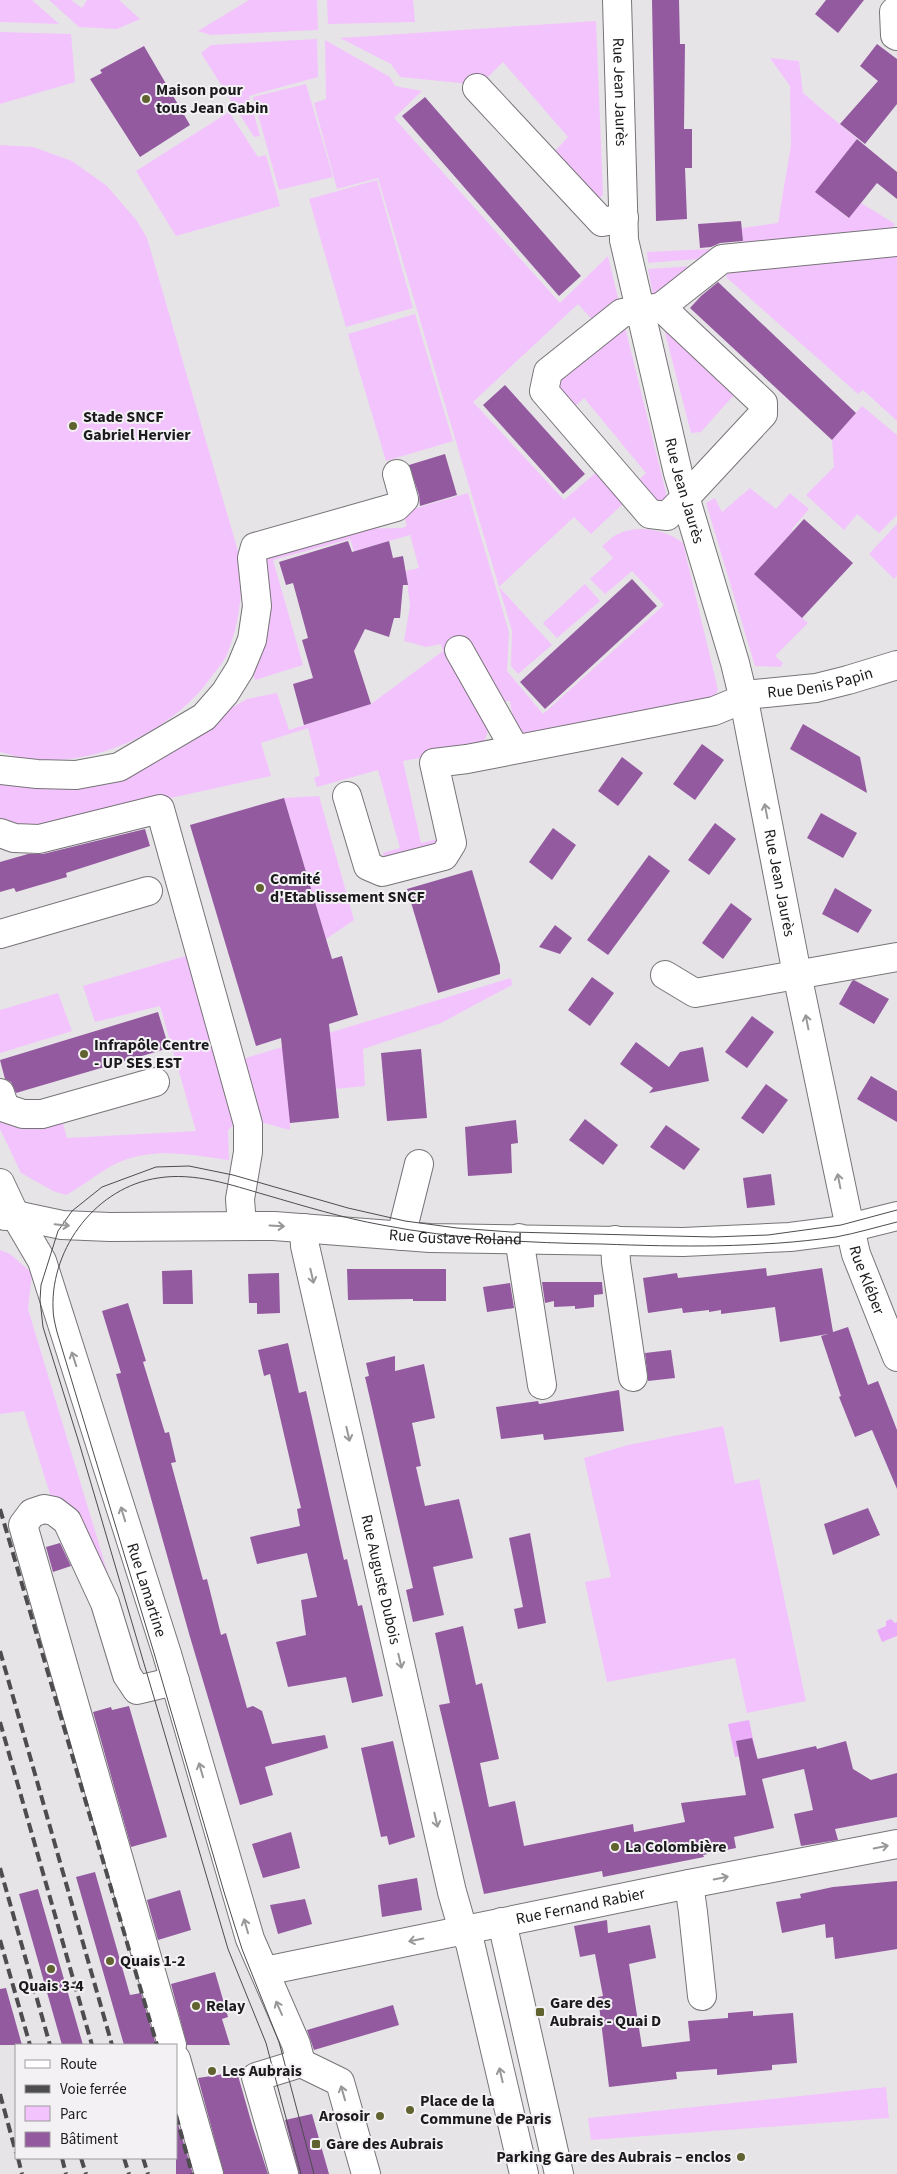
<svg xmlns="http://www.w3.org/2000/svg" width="897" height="2174" font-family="'Source Sans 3',sans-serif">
  <rect width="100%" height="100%" fill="#e7e4e8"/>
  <g fill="#f3c3fd">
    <polygon points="0,0 32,0 59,24 0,22"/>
    <polygon points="49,0 71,0 82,8 87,0 119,0 140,19 117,29 79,27"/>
    <polygon points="249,0 317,0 318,30 211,35 198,31"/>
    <polygon points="327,0 413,0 415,22 328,24"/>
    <polygon points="596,21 603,195 600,198 595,195 555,151 568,137 503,62 480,85 400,77 391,64 340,38"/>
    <polygon points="0,32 71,34 75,82 0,104"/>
    <polygon points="317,39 318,77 249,96 260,136 254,137 201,53 211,45"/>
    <polygon points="325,40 390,77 395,86 422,91 394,118 560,303 608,256 620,307 597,325 578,304 473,402 564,500 599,470 628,499 591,534 574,517 499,587 552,645 518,674 511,666 512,631 378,178 337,189 314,103 326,99"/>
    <polygon points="770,58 799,61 803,93 857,139 816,192 848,218 861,203 895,224 889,234 743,245 742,228 778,223 791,145 790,86"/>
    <polygon points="306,84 333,177 279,190 253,97"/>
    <polygon points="229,112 258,157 266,155 280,206 176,236 136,171"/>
    <path d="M 0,145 L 33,147 L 72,161 L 107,186 L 137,221 L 147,238 L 242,565 C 242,596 239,625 227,654 C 224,662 217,669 212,676 C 174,730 100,765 33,760 C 22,759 11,754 0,752 Z"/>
    <polygon points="377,180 413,308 346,327 309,199"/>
    <polygon points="711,249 697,259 648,263 647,252"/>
    <polygon points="897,251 897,421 863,390 858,394 726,277 730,268"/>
    <polygon points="694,266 664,295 653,295 648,269"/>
    <polygon points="415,314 453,441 386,461 348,334"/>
    <polygon points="624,323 670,509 664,512 633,486 646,473 584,398 569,412 548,385"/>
    <polygon points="663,325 733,386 733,396 701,432 691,433"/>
    <polygon points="862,406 897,435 897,515 879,533 857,514 844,530 806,495 834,467 832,440"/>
    <polygon points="750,488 776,509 790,493 809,509 792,529 793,531 754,574 808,623 775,656 783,663 781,667 755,666 706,503 715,498 722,512"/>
    <path d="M 468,493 L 509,632 L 507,671 L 543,714 L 664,605 L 632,571 L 605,594 L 590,579 L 613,558 L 602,546 C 607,543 612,536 618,534 C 637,524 667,530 683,543 L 718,690 L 714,699 L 553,727 L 555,732 L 521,737 L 515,732 L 510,701 L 499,701 L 464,645 L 444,651 L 465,676 L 489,730 L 484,741 L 468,749 L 403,761 L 421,843 L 439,839 L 440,846 L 384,861 L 383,853 L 400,848 L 378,770 L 317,787 L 314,778 L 320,775 L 308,728 L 261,743 L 271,776 L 152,802 L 40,833 L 0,826 L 0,774 L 121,772 L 247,699 L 277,693 L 289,730 L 371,704 L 443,651 L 441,644 L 426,647 L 404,641 L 410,606 L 406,571 L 419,568 L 410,535 L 354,551 L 350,539 L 273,560 L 303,665 L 255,680 L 250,662 L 261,553 L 350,529 L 402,528 L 407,526 L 403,512 Z"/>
    <polygon points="897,524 897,576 894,579 869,554"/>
    <polygon points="585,584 600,601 557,638 543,623"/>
    <polygon points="319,796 354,920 326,939 284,798"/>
    <path d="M 189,955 L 237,1122 L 228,1130 L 229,1160 C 193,1155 157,1147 122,1161 C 102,1169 85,1185 66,1195 L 53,1191 L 21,1173 L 0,1129 L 0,1111 L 62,1120 L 67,1138 L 196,1131 L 160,1006 L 95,1022 L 83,986 Z"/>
    <polygon points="511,978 512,985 441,1023 363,1049 365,1086 335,1089 290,1123 290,1130 256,1121 239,1060"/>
    <polygon points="58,993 72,1031 0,1053 0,1010"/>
    <polygon points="0,1250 10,1254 32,1273 28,1309 114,1594 72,1516 50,1494 24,1411 0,1414"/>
    <polygon points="723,1426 735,1484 759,1479 806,1701 747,1713 735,1658 607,1682 585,1582 611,1577 584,1458 628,1445"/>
    <polygon points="886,2087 889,2118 591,2140 588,2118"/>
  </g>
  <g fill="#ebadf9">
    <polygon points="891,1619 895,1623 897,1622 897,1636 882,1642 877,1630 886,1626 886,1621"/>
    <polygon points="749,1720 756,1753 735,1757 728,1724"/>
  </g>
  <g fill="#935aa0">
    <polygon points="652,0 679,0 680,44 685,44 684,129 692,129 692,168 685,168 687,219 656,221"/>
    <polygon points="826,0 864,0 838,33 815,14"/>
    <polygon points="877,44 897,59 897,104 865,144 840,124 878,81 860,66"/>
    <polygon points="144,46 190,125 140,157 90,79 102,73 100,70"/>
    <polygon points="425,97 581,276 559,296 402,116"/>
    <polygon points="857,139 897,172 897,199 877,183 849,218 815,192"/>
    <polygon points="741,221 743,241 720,243 711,247 700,248 698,224"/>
    <polygon points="718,282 856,413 832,440 690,308 701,296"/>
    <polygon points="505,385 585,474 563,494 483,405"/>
    <polygon points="445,454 457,495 420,506 419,495 409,465"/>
    <polygon points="804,519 853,563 802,618 754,574"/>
    <polygon points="348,541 352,552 389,541 393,558 403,556 408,585 403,585 400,618 394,618 389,637 365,629 354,651 371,704 304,725 293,684 313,678 302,640 308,638 293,583 286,585 279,562"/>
    <polygon points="632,579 657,606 545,709 520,682"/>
    <polygon points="803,724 860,757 867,793 790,749"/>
    <polygon points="702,744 724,760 695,800 673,784"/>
    <polygon points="622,757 643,773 618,806 598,791"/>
    <polygon points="284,798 332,959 342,956 358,1015 329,1024 339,1118 290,1123 281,1038 256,1046 190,825"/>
    <polygon points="821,813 857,833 843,858 807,838"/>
    <polygon points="715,823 736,839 709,875 688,860"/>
    <polygon points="553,828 576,845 552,880 529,862"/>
    <polygon points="145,829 150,846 66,873 67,877 16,892 14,888 0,892 0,862 28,854 43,854"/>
    <polygon points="649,855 670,871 608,955 587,940"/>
    <polygon points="472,870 500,965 500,974 438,993 407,889"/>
    <polygon points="835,888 872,910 858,933 822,914"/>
    <polygon points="731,903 752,919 723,959 702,943"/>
    <polygon points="555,925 572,938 560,954 539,947"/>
    <polygon points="592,977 614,993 590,1026 568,1010"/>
    <polygon points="854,980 889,999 874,1024 839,1004 852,981"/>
    <polygon points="158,1012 169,1048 16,1093 11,1082 5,1079 0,1060"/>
    <polygon points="752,1016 774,1032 747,1068 725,1052"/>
    <polygon points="636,1042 669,1067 680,1052 703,1047 709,1081 649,1093 653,1088 620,1064"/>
    <polygon points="421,1049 427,1118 387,1121 381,1053"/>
    <polygon points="871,1076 897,1091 897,1122 857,1099"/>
    <polygon points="766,1084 788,1100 763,1134 741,1118"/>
    <polygon points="585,1119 618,1145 603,1165 569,1140"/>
    <polygon points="516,1120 518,1143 511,1144 512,1173 468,1176 465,1127"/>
    <polygon points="666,1125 700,1149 684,1170 650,1147"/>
    <polygon points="771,1174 775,1205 747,1208 743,1178"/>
    <polygon points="766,1268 767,1276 822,1268 833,1332 848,1327 868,1385 878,1381 897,1430 897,1489 872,1430 855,1437 839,1397 841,1396 821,1336 828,1334 780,1342 775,1307 721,1314 721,1310 709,1312 709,1310 683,1313 682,1308 648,1313 643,1278 677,1273 678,1278"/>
    <polygon points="347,1269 446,1269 446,1301 413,1301 413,1299 348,1300"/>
    <polygon points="192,1270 193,1304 163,1304 162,1271"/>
    <polygon points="279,1273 280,1313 257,1314 257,1303 249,1303 248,1274"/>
    <polygon points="542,1282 602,1282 603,1294 594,1295 594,1307 575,1309 575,1306 554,1307 554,1301 545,1303"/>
    <polygon points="510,1283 514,1308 487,1312 483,1287"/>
    <polygon points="128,1303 146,1361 143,1362 165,1433 169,1432 176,1462 171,1463 203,1580 207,1579 221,1635 226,1633 247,1708 253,1706 262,1711 272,1744 325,1735 328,1748 265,1767 273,1795 240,1805 190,1637 116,1374 121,1373 102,1311"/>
    <polygon points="288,1343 299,1393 306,1391 344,1560 347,1559 358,1606 362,1605 383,1696 352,1703 346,1677 288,1687 276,1642 306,1635 301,1600 317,1597 307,1553 257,1564 250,1537 300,1526 297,1509 301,1508 270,1374 264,1376 258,1350"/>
    <polygon points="671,1350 675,1378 648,1381 645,1353"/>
    <polygon points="395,1356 395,1371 424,1364 435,1418 412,1423 421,1466 416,1467 425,1506 459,1499 473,1558 433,1567 444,1615 413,1622 406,1590 413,1588 365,1377 369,1376 366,1363"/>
    <polygon points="619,1390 624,1431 544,1440 543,1434 501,1439 496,1407 538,1401 539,1404"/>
    <polygon points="868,1508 880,1535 833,1555 824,1524"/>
    <polygon points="530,1533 546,1623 518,1629 514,1609 523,1607 509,1538"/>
    <polygon points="60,1543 71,1566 53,1572 46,1547"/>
    <polygon points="463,1626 476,1685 482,1683 499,1759 480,1763 489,1807 515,1801 524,1846 633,1824 634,1832 685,1822 681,1803 746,1795 736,1741 752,1738 759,1764 757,1759 816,1746 817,1749 846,1741 853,1769 871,1780 897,1773 897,1817 835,1829 838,1840 801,1846 794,1814 813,1810 804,1769 762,1779 774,1828 734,1837 736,1848 703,1855 704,1857 603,1877 602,1871 484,1894 439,1705 450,1703 435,1633"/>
    <polygon points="129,1706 167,1837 131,1847 93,1712 111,1707 112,1710"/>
    <polygon points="393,1741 415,1837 389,1845 387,1836 381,1837 361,1748"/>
    <polygon points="291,1832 300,1868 263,1878 252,1844"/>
    <polygon points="95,1872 130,1995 141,1993 156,2045 124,2045 76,1877"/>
    <polygon points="417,1878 422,1910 382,1917 378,1885"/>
    <polygon points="897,1881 897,1949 835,1959 833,1937 826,1938 825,1924 782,1933 776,1902 801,1898 800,1894 833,1887"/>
    <polygon points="38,1889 83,2045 62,2045 19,1894"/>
    <polygon points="180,1890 191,1930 158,1940 147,1900"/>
    <polygon points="305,1899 312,1924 278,1934 270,1905"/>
    <polygon points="607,1920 608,1933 650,1925 656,1958 629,1964 642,2047 690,2041 688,2021 728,2018 728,2013 753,2011 753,2016 793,2013 797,2063 772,2065 772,2070 717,2075 717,2069 676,2072 677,2079 609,2087 598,1997 603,1996 595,1954 580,1957 574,1926"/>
    <polygon points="215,1972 228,2017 222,2019 230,2045 187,2045 171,1984"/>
    <polygon points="6,1988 22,2045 0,2045 0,1989"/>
    <polygon points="393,2005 399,2025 314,2050 307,2030"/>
    <polygon points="237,2072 253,2128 268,2174 224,2174 198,2078"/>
    <polygon points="312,2114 329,2174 299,2174 285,2120"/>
    <polygon points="176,2117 193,2174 176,2174"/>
  </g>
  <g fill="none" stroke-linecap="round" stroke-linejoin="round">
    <g stroke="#777478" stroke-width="30">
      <g id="minor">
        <path id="s1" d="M 617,0 L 624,240 L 678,473 L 735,663 L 744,700 L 797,974 L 850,1228 L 856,1254 L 897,1357"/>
        <polyline points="897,9 894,12 895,35 897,36"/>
        <polyline points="477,88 602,222 624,218"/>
        <polygon points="661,307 763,403 763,414 685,498 667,516 650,514 544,391 548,372 622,313"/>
        <polyline points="661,307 722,259 897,242"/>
        <polyline points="459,650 515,749"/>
        <polyline points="0,770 37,774 76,775 119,767 204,717 225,693 240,669 252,640 257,606 252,558 255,547 396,507 404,499 397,474"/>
        <path id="s2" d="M 347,796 L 368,866 L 382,872 L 444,856 L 452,843 L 434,763 L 467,759 L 714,711 L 755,694 L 816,688 L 848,680 L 897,665"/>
        <polyline points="0,833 14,838 39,839 160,809 248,1124 248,1152 240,1199 242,1226"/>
        <polyline points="0,934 148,891"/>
        <polyline points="665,975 695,993 897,957"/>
        <polyline points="0,1093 5,1108 23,1114 42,1114 155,1082"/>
        <path id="s3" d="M 0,1183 L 15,1215 L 42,1261 L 167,1654 L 250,1939 L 296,2044 L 301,2063"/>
        <path id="s4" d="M 5,1216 L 15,1215 L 62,1225 L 110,1227 L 274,1226 L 430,1238 L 683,1242 L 790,1237 L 837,1231 L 897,1216"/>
        <path id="s5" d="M 304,1228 L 305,1246 L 452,1892 L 463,1930 L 470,1943 L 524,2174"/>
        <polyline points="401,1236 419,1164"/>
        <polyline points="519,1238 542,1385"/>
        <polyline points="615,1240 616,1262 633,1377"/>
        <polyline points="689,1884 693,1912 702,1996"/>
        <polyline points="502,1922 559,2174"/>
        <path id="s6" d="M 265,1971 L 689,1884 L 897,1844"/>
        <polyline points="172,2045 23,1525 32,1513 44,1509 54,1511 67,1521 105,1603 127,1675 137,1690 175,1681"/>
        <polyline points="176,2059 209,2174"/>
        <polyline points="301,2063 340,2082 366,2174"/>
        <polyline points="284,2174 256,2077 301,2063"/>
      </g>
    </g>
    <use href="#minor" stroke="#fff" stroke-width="28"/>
    <g stroke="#4d4c4e" stroke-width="1">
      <polyline points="301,2174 266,2043 228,1949 80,1446 43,1327 40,1300 41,1285 58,1231 72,1211 102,1187 156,1167 189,1166 233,1175 348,1208 405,1221 457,1228 511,1232 713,1237 768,1235 841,1225 897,1210"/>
      <path d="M 314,2174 L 279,2042 L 242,1949 L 224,1892 L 154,1653 L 57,1332 C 55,1324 53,1316 53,1308 C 51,1247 97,1187 158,1178 C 195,1172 231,1185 266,1195 C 304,1206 343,1218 382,1225 C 455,1239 527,1243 602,1244 C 680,1247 758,1248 836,1237 C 857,1233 877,1227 897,1222"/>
    </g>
    <g stroke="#4d4c4e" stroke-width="4" stroke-dasharray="10 5" stroke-linecap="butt">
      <polyline points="0,1509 157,2045"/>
      <polyline points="0,1651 112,2045"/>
      <polyline points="0,1722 92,2045"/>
      <polyline points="0,1868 50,2045"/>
      <polyline points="0,1940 30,2045"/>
      <polyline points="0,2094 16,2153"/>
      <polyline points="176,2115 192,2174"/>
      <polyline points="18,2158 22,2174"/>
      <polyline points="62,2158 66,2174"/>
      <polyline points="81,2158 86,2174"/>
      <polyline points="124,2158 129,2174"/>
      <polyline points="143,2158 148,2174"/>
    </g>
  </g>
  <defs><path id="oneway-shaft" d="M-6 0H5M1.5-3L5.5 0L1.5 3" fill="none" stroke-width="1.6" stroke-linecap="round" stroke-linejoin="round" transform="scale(1.25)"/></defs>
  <g stroke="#989899">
    <use href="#oneway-shaft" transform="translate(766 811) rotate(-101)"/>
    <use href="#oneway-shaft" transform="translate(807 1022) rotate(-101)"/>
    <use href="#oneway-shaft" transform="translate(839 1181) rotate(-101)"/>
    <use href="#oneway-shaft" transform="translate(62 1225) rotate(6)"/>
    <use href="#oneway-shaft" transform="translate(277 1226) rotate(3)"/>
    <use href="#oneway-shaft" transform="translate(312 1276) rotate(77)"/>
    <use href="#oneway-shaft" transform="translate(74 1359) rotate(-108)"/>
    <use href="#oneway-shaft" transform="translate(348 1434) rotate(77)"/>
    <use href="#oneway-shaft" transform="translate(123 1514) rotate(-107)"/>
    <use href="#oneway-shaft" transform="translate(400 1661) rotate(77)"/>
    <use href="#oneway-shaft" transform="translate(201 1770) rotate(-106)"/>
    <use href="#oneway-shaft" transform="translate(436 1820) rotate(77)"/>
    <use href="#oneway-shaft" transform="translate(881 1847) rotate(-11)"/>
    <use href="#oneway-shaft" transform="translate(721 1878) rotate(-11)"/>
    <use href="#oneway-shaft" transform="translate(246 1926) rotate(-106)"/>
    <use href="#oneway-shaft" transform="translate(416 1940) rotate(169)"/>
    <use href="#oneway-shaft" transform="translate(279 2008) rotate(-114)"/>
    <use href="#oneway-shaft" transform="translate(501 2075) rotate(-103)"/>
    <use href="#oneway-shaft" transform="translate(343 2093) rotate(-106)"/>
  </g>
  <g fill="#60622f" stroke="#f4f1f5" stroke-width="2">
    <circle cx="146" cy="99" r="5"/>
    <circle cx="73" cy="426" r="5"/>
    <circle cx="260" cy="888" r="5"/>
    <circle cx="84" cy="1054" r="5"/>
    <circle cx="615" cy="1847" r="5"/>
    <circle cx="110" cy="1961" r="5"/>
    <circle cx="51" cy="1969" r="5"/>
    <circle cx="196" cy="2006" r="5"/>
    <rect x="535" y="2007" width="10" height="10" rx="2.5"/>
    <circle cx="212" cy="2071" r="5"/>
    <circle cx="410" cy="2110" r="5"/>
    <circle cx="380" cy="2116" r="5"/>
    <rect x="311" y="2139" width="10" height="10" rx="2.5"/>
    <circle cx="741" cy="2157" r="5"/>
  </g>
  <g text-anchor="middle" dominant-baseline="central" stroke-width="4" stroke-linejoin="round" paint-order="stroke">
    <g font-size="16" font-weight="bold" fill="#1b1a1c" stroke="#f4f1f5" text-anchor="start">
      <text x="156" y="90">Maison pour<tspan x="156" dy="18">tous Jean Gabin</tspan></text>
      <text x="83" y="417">Stade SNCF<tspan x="83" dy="18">Gabriel Hervier</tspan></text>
      <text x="270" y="879">Comité<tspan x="270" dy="18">d'Etablissement SNCF</tspan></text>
      <text x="94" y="1045">Infrapôle Centre<tspan x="94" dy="18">- UP SES EST</tspan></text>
      <text x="625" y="1847">La Colombière</text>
      <text x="120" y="1961">Quais 1-2</text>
      <text x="51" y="1986" text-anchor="middle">Quais 3-4</text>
      <text x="550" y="2003">Gare des<tspan x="550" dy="18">Aubrais - Quai D</tspan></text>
      <text x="206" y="2006">Relay</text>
      <text x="222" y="2071">Les Aubrais</text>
      <text x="420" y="2101">Place de la<tspan x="420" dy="18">Commune de Paris</tspan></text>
      <text x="370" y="2116" text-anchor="end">Arosoir</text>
      <text x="326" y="2144">Gare des Aubrais</text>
      <text x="731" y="2157" text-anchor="end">Parking Gare des Aubrais – enclos</text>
    </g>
    <g font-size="16" fill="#1b1a1c" stroke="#f4f1f5">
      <text stroke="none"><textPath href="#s1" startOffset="92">Rue Jean Jaurès</textPath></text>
      <text stroke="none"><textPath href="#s1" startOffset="498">Rue Jean Jaurès</textPath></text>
      <text stroke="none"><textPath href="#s2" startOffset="645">Rue Denis Papin</textPath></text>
      <text stroke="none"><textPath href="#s1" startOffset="902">Rue Jean Jaurès</textPath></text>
      <text stroke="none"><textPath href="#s4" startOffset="452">Rue Gustave Roland</textPath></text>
      <text stroke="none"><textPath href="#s1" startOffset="1309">Rue Kléber</textPath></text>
      <text stroke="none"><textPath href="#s5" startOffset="360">Rue Auguste Dubois</textPath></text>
      <text stroke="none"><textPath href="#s3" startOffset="434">Rue Lamartine</textPath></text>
      <text stroke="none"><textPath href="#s6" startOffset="322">Rue Fernand Rabier</textPath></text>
    </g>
  </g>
  <rect x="15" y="2044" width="162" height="115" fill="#f4f1f5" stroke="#9d9b9e"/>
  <rect x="25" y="2060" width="25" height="8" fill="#ffffff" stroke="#9d9b9e"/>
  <text x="60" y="2069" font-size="15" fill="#1b1a1c">Route</text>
  <rect x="25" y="2085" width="25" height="8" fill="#4d4c4e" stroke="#9d9b9e"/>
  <text x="60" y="2094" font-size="15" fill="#1b1a1c">Voie ferrée</text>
  <rect x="25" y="2106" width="25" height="15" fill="#f3c3fd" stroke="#9d9b9e"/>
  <text x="60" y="2119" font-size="15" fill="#1b1a1c">Parc</text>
  <rect x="25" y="2132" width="25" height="15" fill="#935aa0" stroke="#9d9b9e"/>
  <text x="60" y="2144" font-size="15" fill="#1b1a1c">Bâtiment</text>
</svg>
